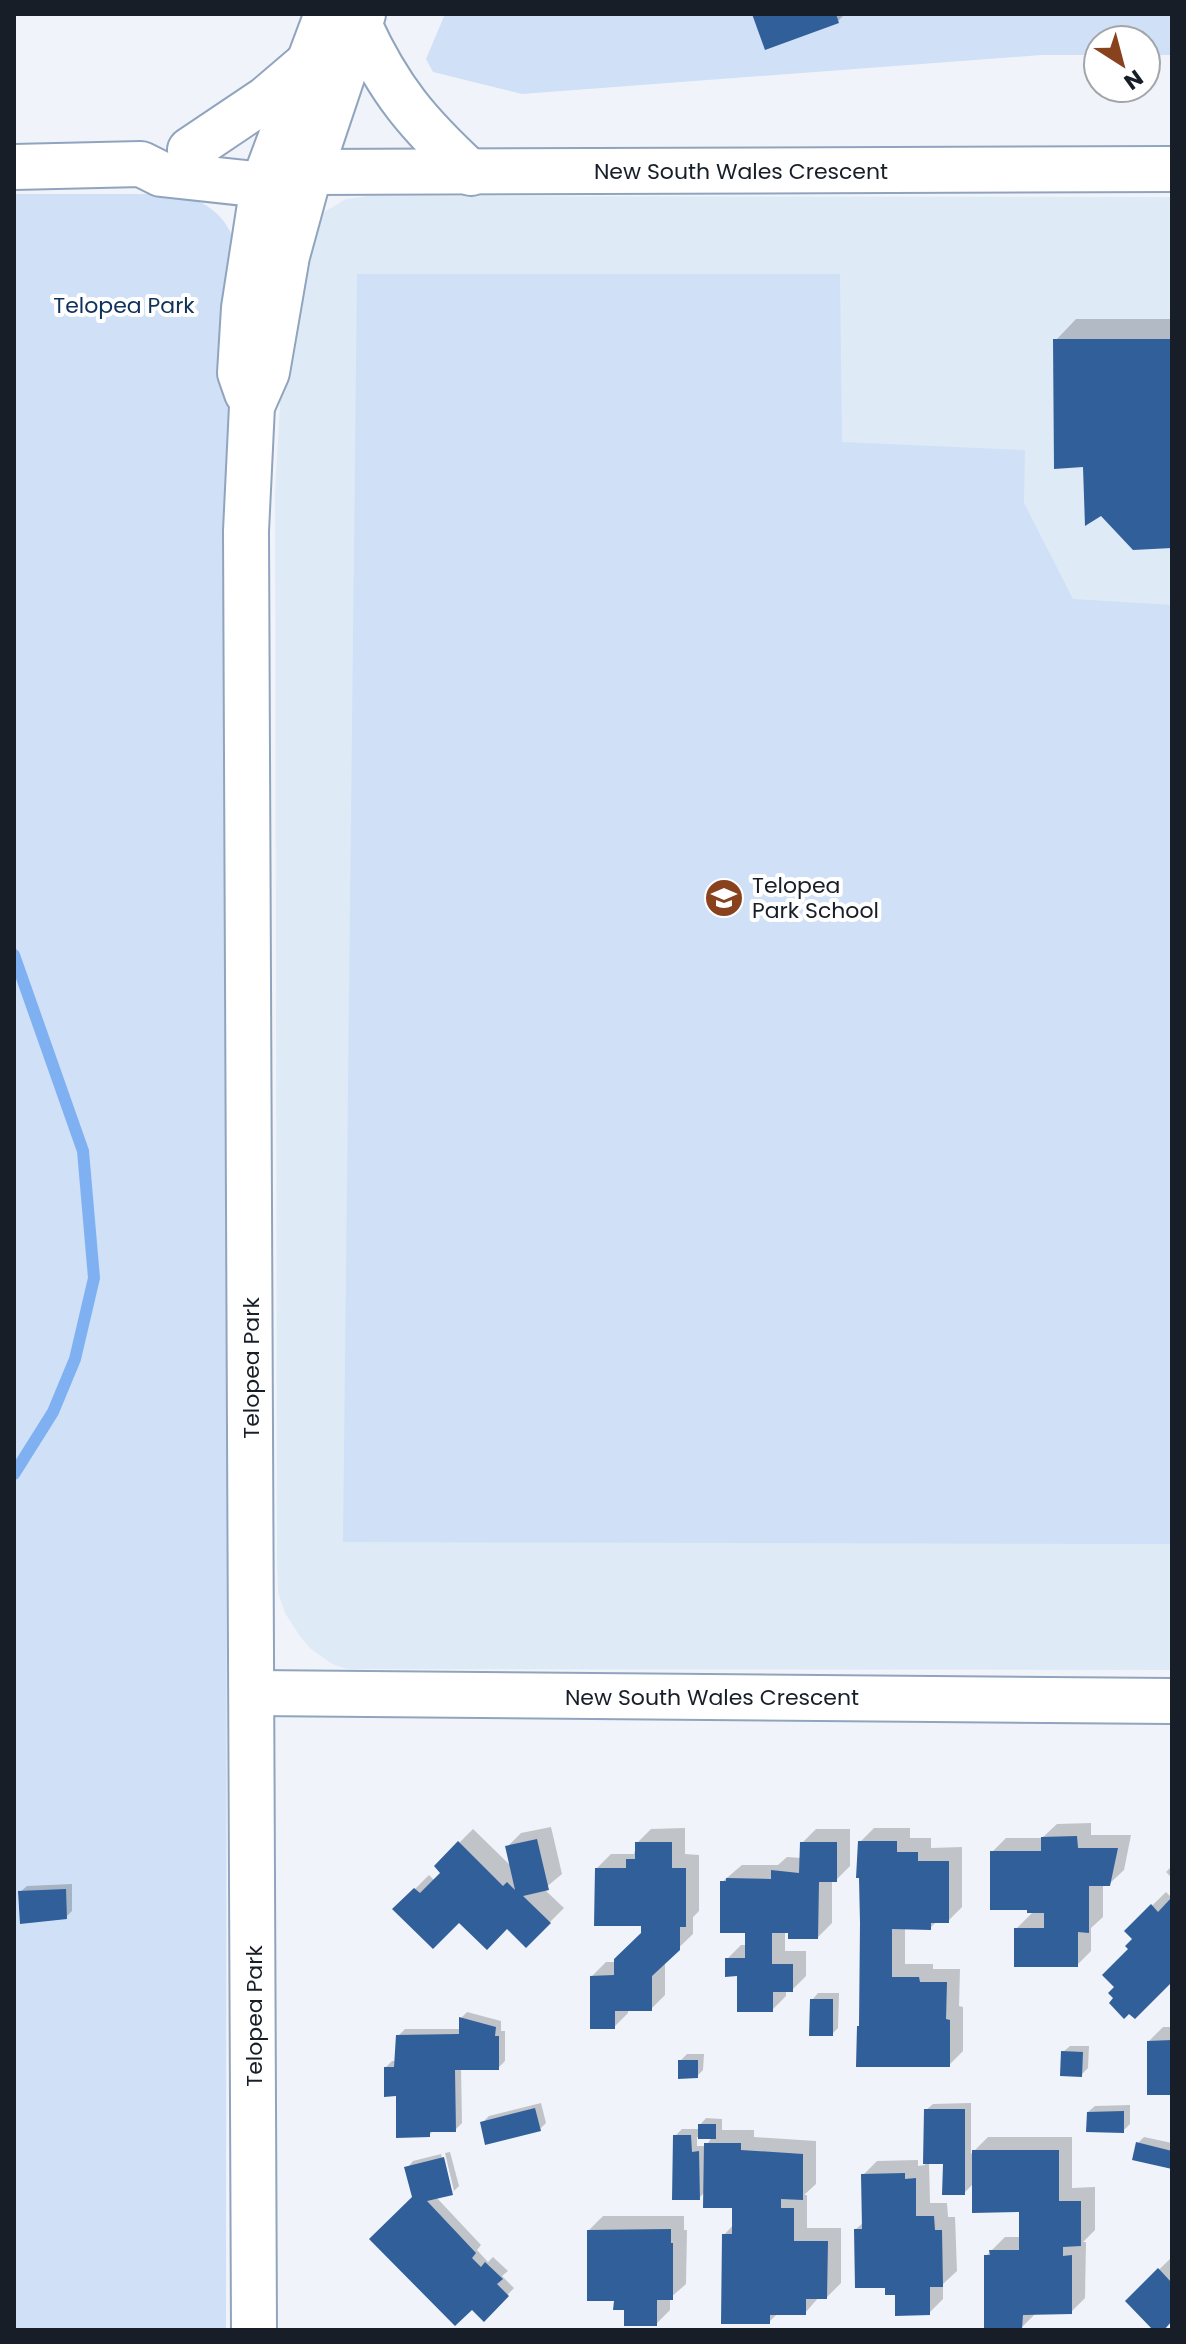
<svg xmlns="http://www.w3.org/2000/svg" width="1186" height="2344" font-family="Poppins,sans-serif">
  <rect width="100%" height="100%" fill="#f0f4fa"/>
  <polygon fill="#dfeaf7" points="368,196 1172,197 1172,1670 347,1669 332,1664 311,1649 299,1635 285,1613 278,1593 277,1568 275,493 281,386 285,340 319,215 346,199"/>
  <g fill="#d0e0f6">
    <polygon points="445,14 1172,14 1172,55 1146,55 1146,40 1098,40 1098,55 1041,55 522,94 433,72 426,59"/>
    <path d="M 14,194 L 179,194 C 209,203 227,216 236,247 L 228,407 L 226,2330 L 14,2330 Z"/>
    <polygon points="357,274 840,274 842,442 1025,450 1024,503 1073,599 1172,605 1171,1544 343,1542"/>
  </g>
  <g fill="#0003" fill-rule="evenodd">
    <polygon points="754,14 845,14 838,21"/>
    <polygon points="1076,319 1172,319 1172,546 1085,465 1056,340"/>
    <polygon points="1091,1823 1091,1835 1131,1835 1124,1870 1109,1884 1103,1884 1103,1917 1091,1928 1091,1951 1077,1965 1016,1929 1034,1911 992,1852 1006,1838 1042,1838 1057,1824"/>
    <polygon points="551,1827 562,1874 544,1889 564,1908 526,1946 508,1927 395,1909 429,1875 435,1881 443,1873 436,1866 473,1829 512,1867 507,1847 521,1833"/>
    <polygon points="685,1828 685,1854 699,1855 699,1911 693,1917 693,1934 665,1961 665,1995 651,2009 628,2009 628,2013 614,2027 592,1976 606,1962 616,1962 643,1933 643,1924 597,1868 611,1854 634,1854 637,1843 651,1829"/>
    <polygon points="874,1828 910,1828 910,1838 931,1838 931,1848 962,1847 962,1907 948,1921 937,1921 930,1928 905,1927 905,1964 933,1964 933,1969 960,1969 959,2006 963,2007 963,2051 949,2065 861,2024 860,1842"/>
    <polygon points="816,1829 850,1829 850,1866 836,1880 832,1880 832,1923 818,1937 785,1931 785,1951 806,1951 806,1976 792,1990 786,1990 786,1996 772,2010 727,1959 741,1945 747,1945 747,1931 722,1882 742,1865 778,1865 787,1857 801,1858 802,1843"/>
    <polygon points="1172,1866 1172,1878 1166,1872"/>
    <polygon points="72,1884 72,1911 66,1917 20,1892 27,1886"/>
    <polygon points="1166,1892 1172,1898 1172,1979 1117,1987 1134,1939 1126,1931"/>
    <polygon points="818,1993 839,1993 838,2028 832,2034 812,2000"/>
    <polygon points="467,2012 501,2021 501,2031 505,2031 505,2061 498,2068 461,2068 462,2123 455,2130 434,2130 429,2135 398,2094 386,2067 392,2061 397,2061 398,2036 405,2029 461,2029 461,2018"/>
    <polygon points="1163,2027 1172,2027 1170,2093 1149,2041"/>
    <polygon points="1070,2046 1089,2046 1088,2068 1081,2075 1063,2052"/>
    <polygon points="687,2054 704,2054 703,2070 697,2076 680,2061"/>
    <polygon points="541,2103 546,2123 540,2129 482,2123 489,2116"/>
    <polygon points="971,2103 971,2154 988,2137 1072,2137 1072,2188 1095,2187 1095,2230 1083,2242 1086,2242 1085,2298 1071,2312 1036,2313 1022,2327 986,2256 1005,2237 1021,2237 1021,2210 974,2183 964,2193 945,2162 929,2162 930,2203 947,2203 948,2217 955,2217 957,2271 943,2284 943,2299 929,2313 887,2286 856,2229 864,2222 863,2175 877,2161 918,2160 918,2166 925,2165 926,2110 933,2104"/>
    <polygon points="1130,2105 1130,2124 1123,2131 1088,2112 1095,2106"/>
    <path d="M 706,2118 L 722,2119 L 722,2130 L 754,2130 L 754,2137 L 816,2141 L 816,2184 L 804,2195 L 807,2195 L 807,2228 L 841,2228 L 841,2283 L 827,2297 L 819,2297 L 805,2313 L 778,2313 L 769,2322 L 724,2235 L 734,2224 L 734,2206 L 705,2192 L 699,2198 L 675,2136 L 682,2129 L 700,2129 L 700,2125 ZM 697,2137 L 712,2137 L 706,2146 L 697,2146 Z"/>
    <polygon points="1144,2137 1172,2143 1172,2166 1138,2143"/>
    <polygon points="450,2152 459,2186 454,2191 445,2153"/>
    <polygon points="441,2154 450,2191 454,2191 436,2197 481,2245 477,2250 488,2262 493,2257 508,2271 502,2276 514,2288 484,2319 414,2198 407,2168 413,2161"/>
    <polygon points="603,2216 684,2216 684,2230 687,2230 686,2284 670,2298 670,2310 656,2324 626,2308 616,2299 589,2230"/>
    <polygon points="1172,2257 1172,2319 1161,2330 1155,2330 1127,2301"/>
  </g>
  <g fill="none" stroke-linecap="round" stroke-linejoin="round">
    <polyline stroke="#7fb1f2" stroke-width="12" points="14,955 83,1151 94,1278 75,1359 53,1412 14,1474"/>
  </g>
  <g fill="#315f9a">
    <polygon points="752,14 836,14 839,23 765,50"/>
    <polygon points="1053,339 1172,339 1172,548 1133,550 1101,516 1085,526 1083,467 1054,469"/>
    <polygon points="1077,1836 1078,1848 1118,1848 1110,1886 1089,1886 1089,1933 1078,1932 1078,1967 1014,1967 1014,1928 1044,1928 1044,1913 1027,1913 1027,1910 990,1910 990,1851 1041,1851 1041,1837"/>
    <polygon points="537,1839 549,1890 523,1896 551,1923 526,1948 507,1929 487,1950 459,1923 433,1949 392,1909 414,1888 420,1893 440,1873 434,1866 458,1841 503,1886 507,1882 515,1890 505,1846"/>
    <polygon points="858,1841 897,1841 897,1852 918,1852 918,1861 949,1861 949,1923 931,1923 931,1930 892,1929 892,1977 919,1977 920,1982 947,1982 946,2019 950,2020 950,2067 856,2067 857,2026 859,2026 860,1923 859,1878 856,1878"/>
    <polygon points="635,1842 672,1842 672,1868 686,1868 686,1927 680,1927 680,1950 652,1976 652,2011 615,2011 615,2029 590,2029 590,1976 614,1975 614,1959 641,1933 641,1926 594,1926 595,1868 626,1868 626,1859 635,1859"/>
    <polygon points="800,1842 837,1842 837,1882 819,1882 818,1939 788,1939 788,1933 772,1933 772,1964 793,1964 793,1992 773,1992 773,2012 737,2012 737,1976 725,1977 725,1958 745,1958 745,1933 720,1933 720,1881 726,1881 726,1878 771,1879 771,1870 799,1873"/>
    <polygon points="66,1889 67,1919 20,1924 18,1891"/>
    <polygon points="1172,1897 1172,1982 1135,2019 1129,2014 1124,2019 1109,2003 1113,1998 1108,1993 1114,1987 1102,1975 1128,1949 1125,1946 1132,1939 1124,1931 1151,1904 1158,1912"/>
    <polygon points="810,1999 833,1999 833,2036 809,2036"/>
    <polygon points="459,2017 496,2027 495,2036 499,2036 499,2070 455,2070 456,2132 430,2132 430,2137 396,2138 396,2096 384,2097 384,2067 394,2067 396,2035 459,2034"/>
    <polygon points="1172,2040 1171,2095 1147,2095 1147,2041"/>
    <polygon points="1061,2051 1083,2052 1082,2077 1060,2076"/>
    <polygon points="678,2060 698,2060 698,2078 678,2079"/>
    <polygon points="535,2108 541,2131 485,2145 480,2122"/>
    <polygon points="924,2109 965,2109 965,2195 942,2195 943,2164 923,2164"/>
    <polygon points="1124,2111 1124,2133 1086,2132 1087,2112"/>
    <rect x="698" y="2124" width="18" height="15"/>
    <polygon points="673,2135 691,2135 692,2152 699,2151 700,2200 672,2200"/>
    <polygon points="1136,2142 1172,2151 1172,2169 1132,2160"/>
    <polygon points="704,2143 741,2143 741,2150 803,2154 803,2200 781,2199 781,2208 794,2208 794,2241 828,2241 827,2299 806,2299 806,2315 770,2315 770,2324 721,2324 722,2234 732,2234 732,2208 703,2208"/>
    <polygon points="972,2150 1059,2150 1059,2201 1081,2201 1081,2246 1063,2247 1063,2256 1072,2255 1072,2314 1023,2315 1022,2329 984,2329 984,2255 990,2255 989,2250 1019,2250 1019,2212 972,2213"/>
    <polygon points="444,2157 453,2195 427,2201 476,2253 472,2258 481,2267 485,2262 503,2279 497,2284 509,2296 484,2322 472,2310 455,2326 369,2239 412,2197 404,2167"/>
    <polygon points="905,2173 905,2179 916,2178 916,2216 934,2216 935,2230 942,2230 943,2287 930,2287 930,2315 895,2316 895,2295 885,2295 885,2288 855,2288 854,2229 862,2229 861,2174"/>
    <polygon points="671,2229 671,2243 673,2243 673,2300 657,2300 657,2326 624,2326 624,2310 613,2310 614,2301 587,2301 587,2230"/>
    <polygon points="1158,2268 1172,2283 1172,2321 1164,2330 1153,2330 1125,2301"/>
  </g>
  <g fill="none" stroke-linecap="round" stroke-linejoin="round">
    <g stroke="#91a4be" stroke-width="48">
      <g id="minor">
        <path d="M 359,24 C 389,90 418,124 471,173"/>
        <polyline points="190,150 266,99 307,64"/>
        <polyline points="14,167 141,164 161,174 263,185 310,172 1172,169"/>
        <polyline points="247,393 240,373 244,308 263,185 327,14"/>
        <polyline points="253,1693 1172,1701"/>
        <polyline points="254,2330 246,531 252,406 267,372 287,256 310,172 363,14"/>
      </g>
    </g>
    <use href="#minor" stroke="#fff" stroke-width="44"/>
  </g>
  <defs>
    <g id="school-disc" transform="scale(2)"><circle r="9.5" fill="#89421e" stroke="#fff"/><path d="M0-5L7-2L0 1L-7-2ZM-4 1L0 2.5L4 1V4Q0 6-4 4Z" fill="#fff"/></g>
  </defs>
  <g fill-rule="evenodd">
    <use href="#school-disc" x="724" y="898"/>
  </g>
  <g text-anchor="middle" dominant-baseline="central" stroke-width="8" stroke-linejoin="round" paint-order="stroke">
    <g font-size="22" fill="#171e28" stroke="#fff">
      <text x="741" y="171">New South Wales Crescent</text>
      <text transform="translate(251 1368) rotate(-90)">Telopea Park</text>
      <text x="712" y="1697">New South Wales Crescent</text>
      <text transform="translate(254 2016) rotate(-90)">Telopea Park</text>
    </g>
    <g font-size="22" fill="#10315a" stroke="#fff">
      <text x="124" y="305">Telopea Park</text>
    </g>
    <g font-size="22" fill="#171e28" stroke="#fff" text-anchor="start">
      <text x="752" y="885">Telopea<tspan x="752" dy="25">Park School</tspan></text>
    </g>
  </g>
  <rect width="1186" height="2344" fill="none" stroke="#171e28" stroke-width="32"/>
  <g transform="translate(1122 64) rotate(144)"><circle r="38" fill="#ffffff" stroke="#a2a5a9" stroke-width="2"/>
  <path d="M0-6L14 30L0 20L-14 30Z" fill="#89421e"/>
  <text y="-12" font-size="22" font-weight="bold" text-anchor="middle" fill="#171e28">N</text>
  </g>
</svg>
